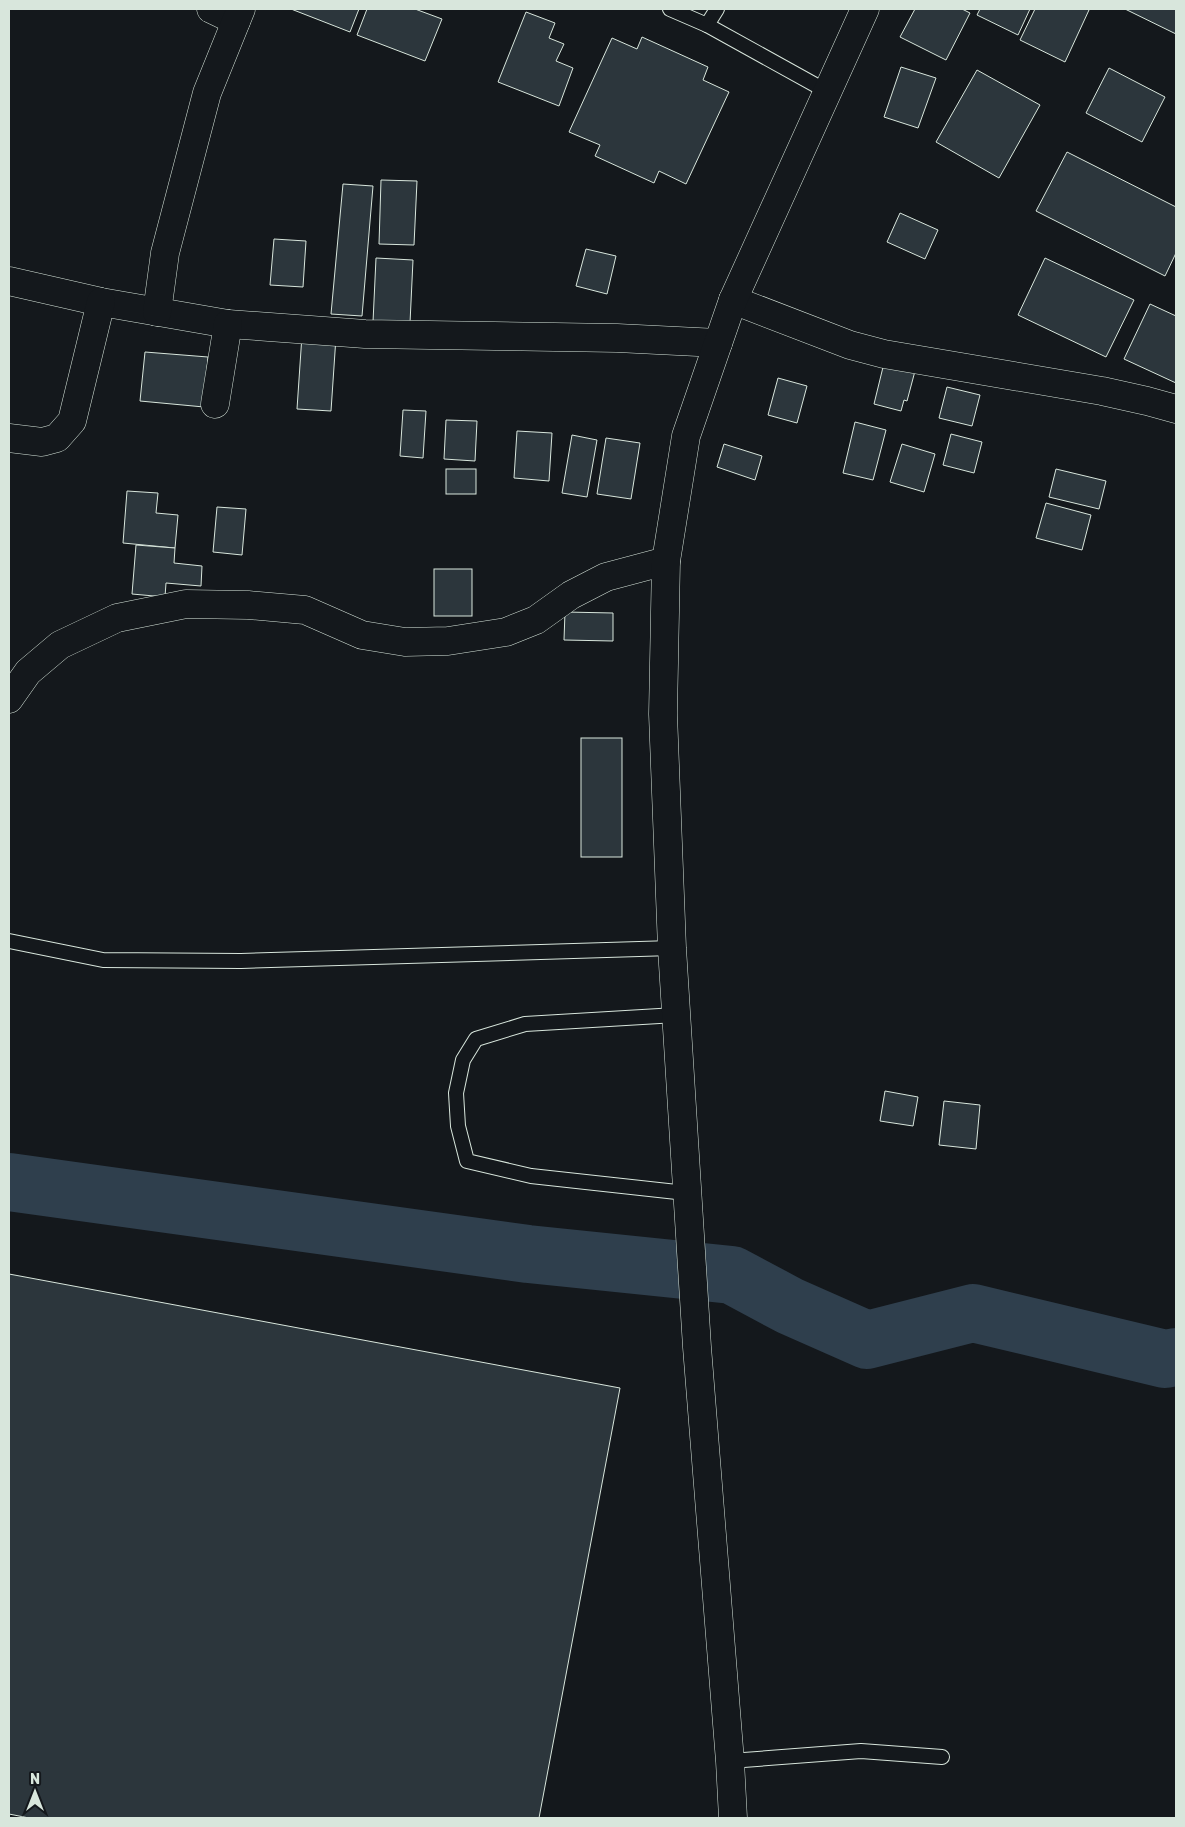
<svg xmlns="http://www.w3.org/2000/svg" width="1185" height="1827" font-family="Rubik,sans-serif">
  <rect width="100%" height="100%" fill="#14181c"/>
  <g fill="none" stroke-linecap="round" stroke-linejoin="round">
    <polyline stroke="#2f3f4d" stroke-width="58" points="9,1182 528,1254 732,1275 790,1306 867,1340 973,1313 1165,1359 1176,1357"/>
  </g>
  <g fill="#2c363c" stroke="#d8e6dc">
    <polygon points="291,9 359,9 350,32"/>
    <polygon points="367,9 415,9 442,19 425,61 357,35"/>
    <polygon points="915,9 962,9 970,13 946,60 900,37"/>
    <polygon points="980,9 1030,9 1018,35 977,15"/>
    <polygon points="1035,9 1086,9 1089,10 1065,62 1020,40"/>
    <polygon points="1125,9 1176,9 1176,34"/>
    <polygon points="526,12 555,23 549,38 564,44 556,61 573,68 559,106 498,82"/>
    <polygon points="642,37 708,67 703,80 729,92 686,184 659,171 654,183 595,156 600,145 569,132 612,38 637,49"/>
    <polygon points="901,67 936,78 918,128 884,117"/>
    <polygon points="1109,68 1165,97 1142,142 1086,113"/>
    <polygon points="977,70 1040,105 999,178 936,142"/>
    <polygon points="1067,152 1176,207 1176,253 1165,276 1036,211"/>
    <polygon points="381,180 417,181 414,245 379,244"/>
    <polygon points="343,184 373,186 362,316 331,314"/>
    <polygon points="900,213 938,230 925,259 887,242"/>
    <polygon points="274,239 306,241 303,287 270,285"/>
    <polygon points="586,249 616,256 607,294 576,286"/>
    <polygon points="376,258 413,260 410,323 373,322"/>
    <polygon points="1045,258 1134,300 1106,357 1018,315"/>
    <polygon points="1150,304 1176,316 1176,383 1124,359"/>
    <polygon points="302,335 336,337 331,411 297,409"/>
    <polygon points="145,352 208,357 204,407 140,401"/>
    <polygon points="884,363 915,371 907,401 904,400 901,411 874,404"/>
    <polygon points="778,378 807,386 797,423 768,415"/>
    <polygon points="947,387 980,395 972,426 939,418"/>
    <polygon points="403,410 426,411 423,458 400,456"/>
    <polygon points="446,420 477,421 475,461 444,459"/>
    <polygon points="855,422 886,430 873,480 843,473"/>
    <polygon points="517,431 552,433 549,481 514,478"/>
    <polygon points="951,434 982,442 974,473 943,465"/>
    <polygon points="572,435 597,440 587,497 562,493"/>
    <polygon points="606,438 640,443 631,499 597,494"/>
    <polygon points="724,444 762,456 755,480 717,467"/>
    <polygon points="902,444 935,454 924,492 890,482"/>
    <rect x="446" y="469" width="30" height="25"/>
    <polygon points="1056,469 1106,481 1099,509 1049,497"/>
    <polygon points="127,491 158,493 156,513 178,515 175,548 123,543"/>
    <polygon points="1046,503 1091,515 1082,550 1036,538"/>
    <polygon points="217,507 246,509 242,555 213,552"/>
    <polygon points="136,545 175,548 174,563 202,566 201,586 166,583 165,597 132,594"/>
    <rect x="434" y="569" width="38" height="47"/>
    <polygon points="565,612 613,613 613,641 564,640"/>
    <rect x="581" y="738" width="41" height="119"/>
    <polygon points="885,1091 918,1097 913,1126 880,1121"/>
    <polygon points="944,1101 980,1105 976,1149 939,1145"/>
    <polygon points="9,1274 620,1388 539,1818 29,1818 9,1814"/>
  </g>
  <g fill="none" stroke-linecap="round" stroke-linejoin="round">
    <g stroke="#d8e6dc" stroke-width="16">
      <g id="service">
        <polyline points="670,9 707,25 828,92"/>
        <polyline points="707,25 717,9"/>
        <polyline points="9,941 103,960 241,961 672,948"/>
        <polyline points="676,1015 525,1024 476,1039 463,1060 456,1093 458,1126 467,1161 531,1176 686,1193"/>
        <polyline points="730,1761 861,1751 942,1757"/>
      </g>
    </g>
    <g stroke="#d8e6dc" stroke-width="29">
      <g id="minor">
        <polyline points="211,9 236,21"/>
        <polyline points="9,281 101,302 228,324 365,334 617,338 718,343"/>
        <polyline points="733,300 850,345 884,354 1102,391 1147,401 1176,409"/>
        <polyline points="157,312 165,253 207,93 241,9"/>
        <polyline points="215,404 228,324"/>
        <polyline points="9,438 42,442 57,438 72,421 101,302"/>
        <polyline points="9,699 28,672 60,645 117,618 186,604 248,605 305,610 362,635 405,642 448,641 506,632 536,620 571,595 606,577 666,561"/>
      </g>
    </g>
    <g stroke="#d8e6dc" stroke-width="29">
      <polyline id="trunk" points="733,1818 730,1761 697,1347 672,948 663,714 666,561 686,436 733,300 865,9"/>
    </g>
    <use href="#service" stroke="#14181c" stroke-width="14"/>
    <use href="#minor" stroke="#14181c" stroke-width="28"/>
    <use href="#trunk" stroke="#14181c" stroke-width="28"/>
  </g>
  <rect width="1185" height="1827" fill="none" stroke="#d8e6dc" stroke-width="20"/>
  <g transform="translate(35 1792)" stroke="#14181c" stroke-width="4" paint-order="stroke">
  <path d="M0-4L9 19L0 12L-9 19Z" fill="#d8e6dc"/>
  <text y="-8" font-size="14" font-weight="bold" text-anchor="middle" fill="#d8e6dc">N</text>
  </g>
</svg>
